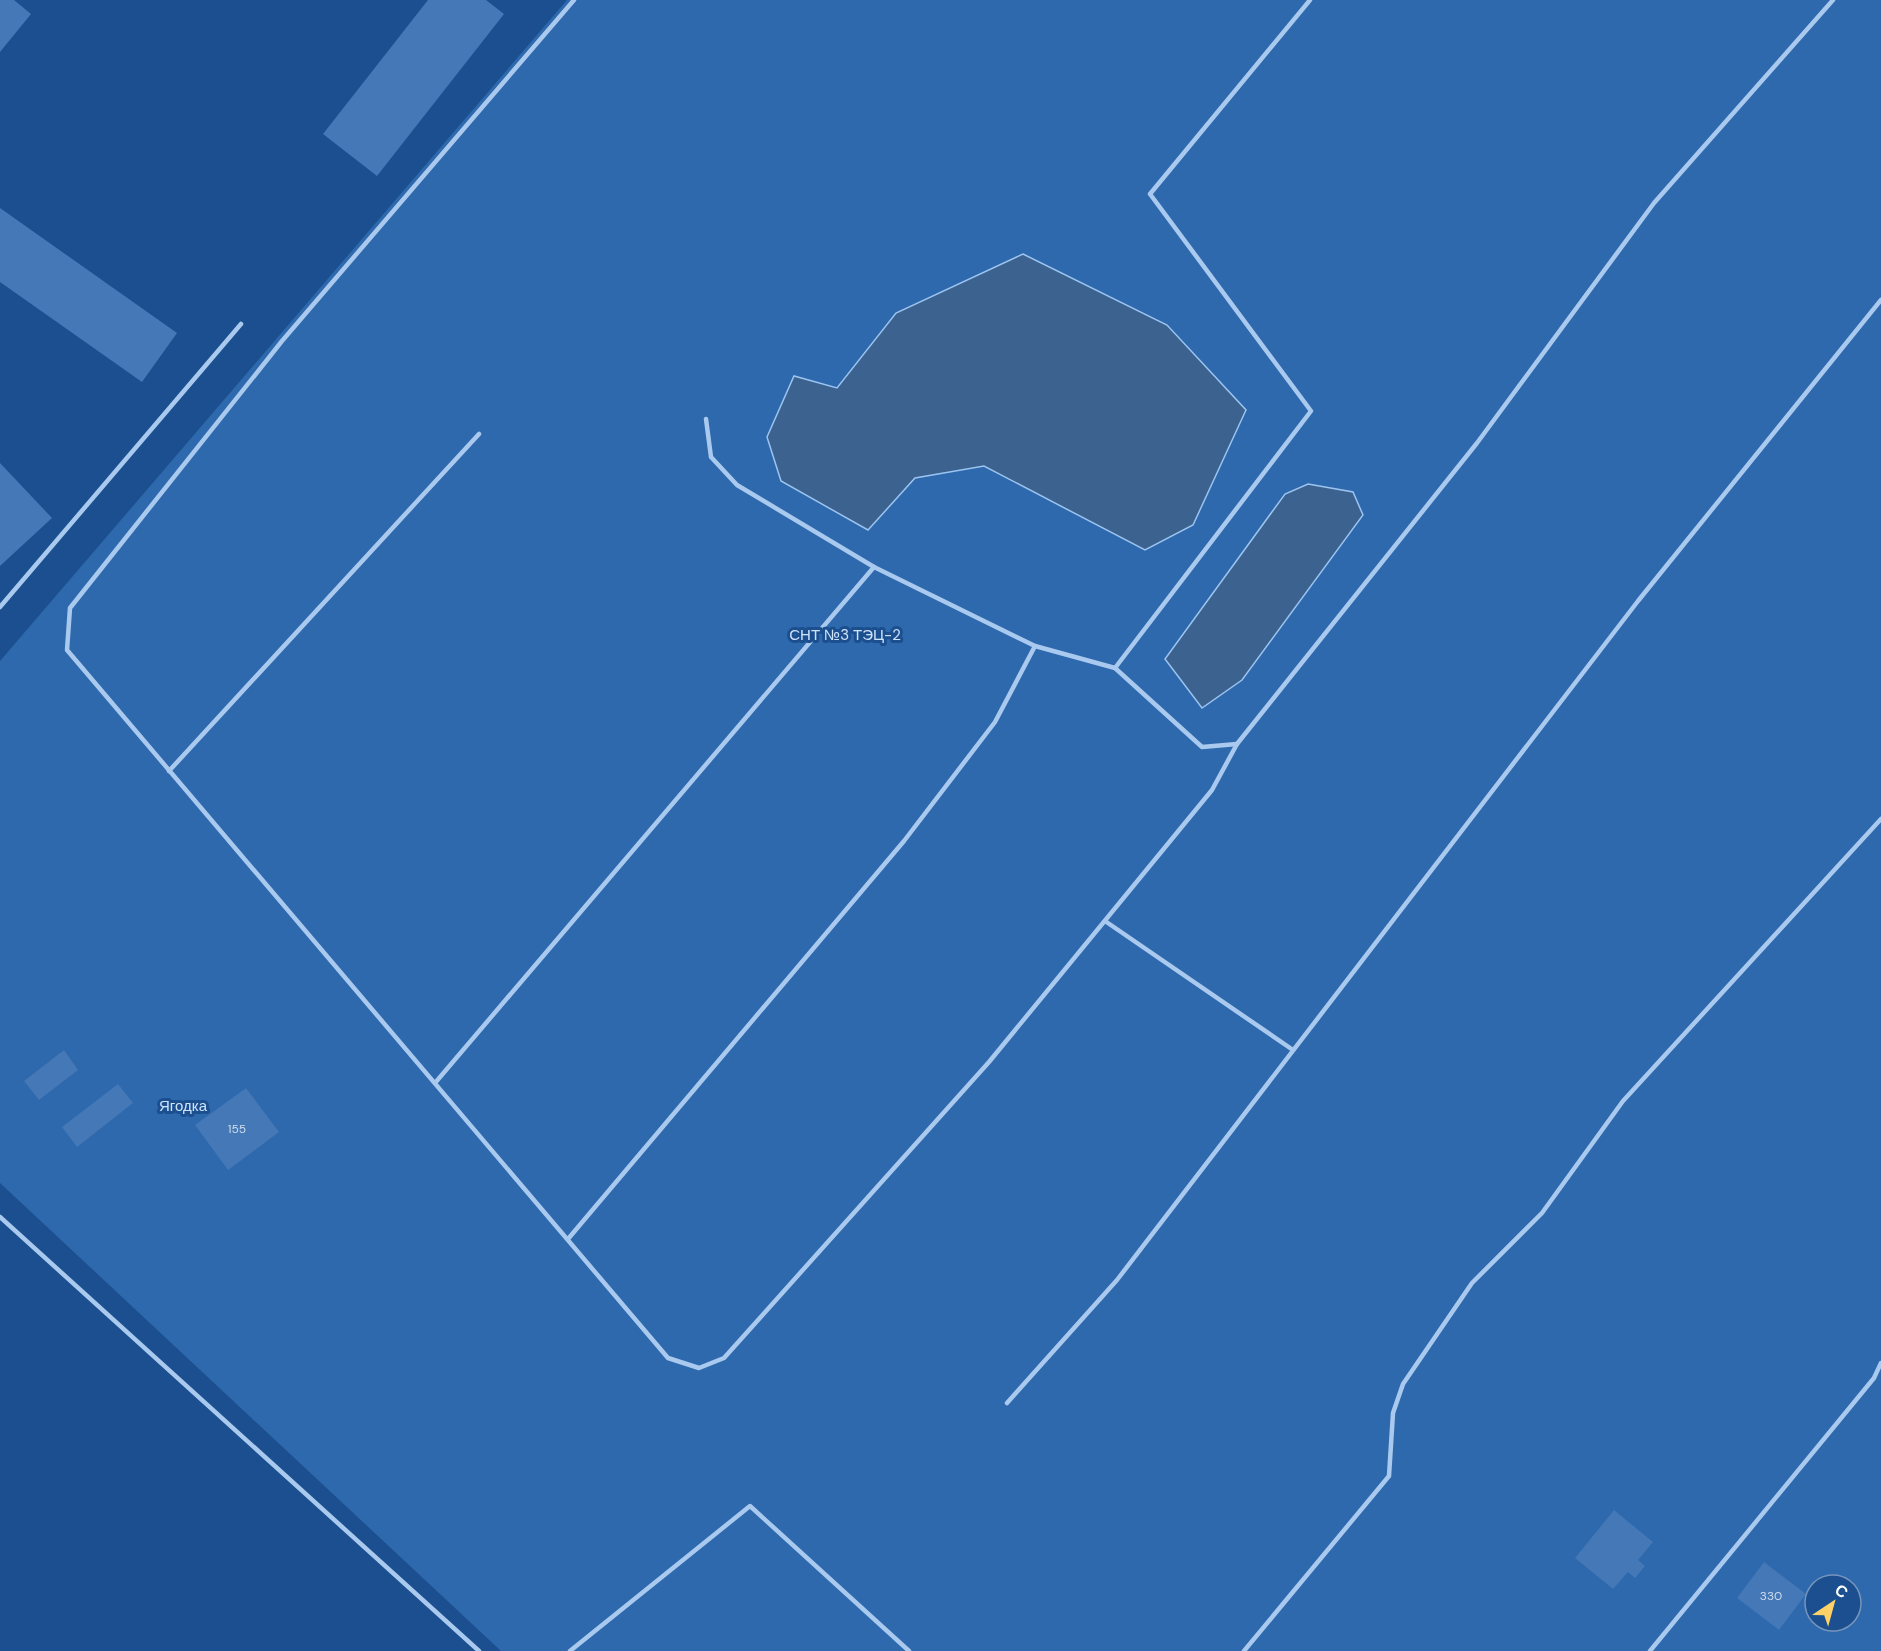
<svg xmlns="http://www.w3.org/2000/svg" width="1881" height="1651" font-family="'DM Sans',sans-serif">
  <rect width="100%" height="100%" fill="#1b4f8f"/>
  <path fill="#2e69ad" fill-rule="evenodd" d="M 567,0 L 1881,0 L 1881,1651 L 501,1651 L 0,1183 L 0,661 ZM 1815,1585 L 1851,1585 L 1851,1621 L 1815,1621 Z"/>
  <g fill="#3c6290" stroke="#9cc4f0" stroke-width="1.5">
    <polygon points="1023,254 1167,325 1246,410 1193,525 1145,550 984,466 915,478 868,530 781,481 767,437 794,376 837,388 896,313"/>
    <polygon points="1308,484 1353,492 1363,515 1242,680 1202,708 1165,659 1285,494"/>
  </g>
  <g fill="#4478b7">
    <polygon points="0,0 14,0 31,14 0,52"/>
    <polygon points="428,0 486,0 504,14 377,176 323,134"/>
    <polygon points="0,208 177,333 142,382 0,282"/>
    <polygon points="0,463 52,518 0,566"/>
    <polygon points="64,1050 78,1070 39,1100 24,1081"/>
    <polygon points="118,1084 133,1103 77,1147 62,1127"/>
    <polygon points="246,1088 279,1132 228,1170 195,1125"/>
    <polygon points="1614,1510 1653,1542 1638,1560 1645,1566 1635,1578 1628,1572 1613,1589 1575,1558"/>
    <polygon points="1764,1562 1806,1594 1779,1630 1737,1598"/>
  </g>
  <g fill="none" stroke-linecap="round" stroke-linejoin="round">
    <g stroke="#a9c9ee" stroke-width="4.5">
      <polyline points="574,0 282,341 70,608 67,650 668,1358 699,1368 724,1358 989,1062 1212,790 1237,744 1477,443 1654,203 1833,0"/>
      <polyline points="706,419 711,457 737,485 874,567 1035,646 1115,668 1202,747 1237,744"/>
      <polyline points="0,607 241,324"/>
      <polyline points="1115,668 1311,411 1150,194 1310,0"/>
      <polyline points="169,771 479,434"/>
      <polyline points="1105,921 1293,1050"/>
      <polyline points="435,1083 874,567"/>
      <polyline points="0,1217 479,1651"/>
      <polyline points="568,1239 904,841 995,722 1035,646"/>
      <polyline points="1007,1403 1117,1280 1638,601 1881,300"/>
      <polyline points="570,1651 750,1506 909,1651"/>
      <polyline points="1244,1651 1389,1476 1393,1413 1403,1384 1472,1283 1542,1213 1623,1101 1881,819"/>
      <polyline points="1650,1651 1874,1378 1881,1363"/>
    </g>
  </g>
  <g text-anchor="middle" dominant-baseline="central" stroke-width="6" stroke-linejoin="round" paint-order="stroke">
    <g font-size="12" fill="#d0dded">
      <text x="237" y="1129">155</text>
      <text x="1771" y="1596">330</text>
    </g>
    <g font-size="15" fill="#cfe3fa" stroke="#1b4f8f">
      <text x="845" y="635">СНТ №3 ТЭЦ-2</text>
      <text x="183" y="1106">Ягодка</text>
    </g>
  </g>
  <g transform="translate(1833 1603) rotate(36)"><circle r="28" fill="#1b4f8f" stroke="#7695bc" stroke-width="1.5"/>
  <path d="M0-4.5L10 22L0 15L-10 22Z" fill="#ffd166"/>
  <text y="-9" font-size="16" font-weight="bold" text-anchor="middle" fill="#ffffff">С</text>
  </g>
</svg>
